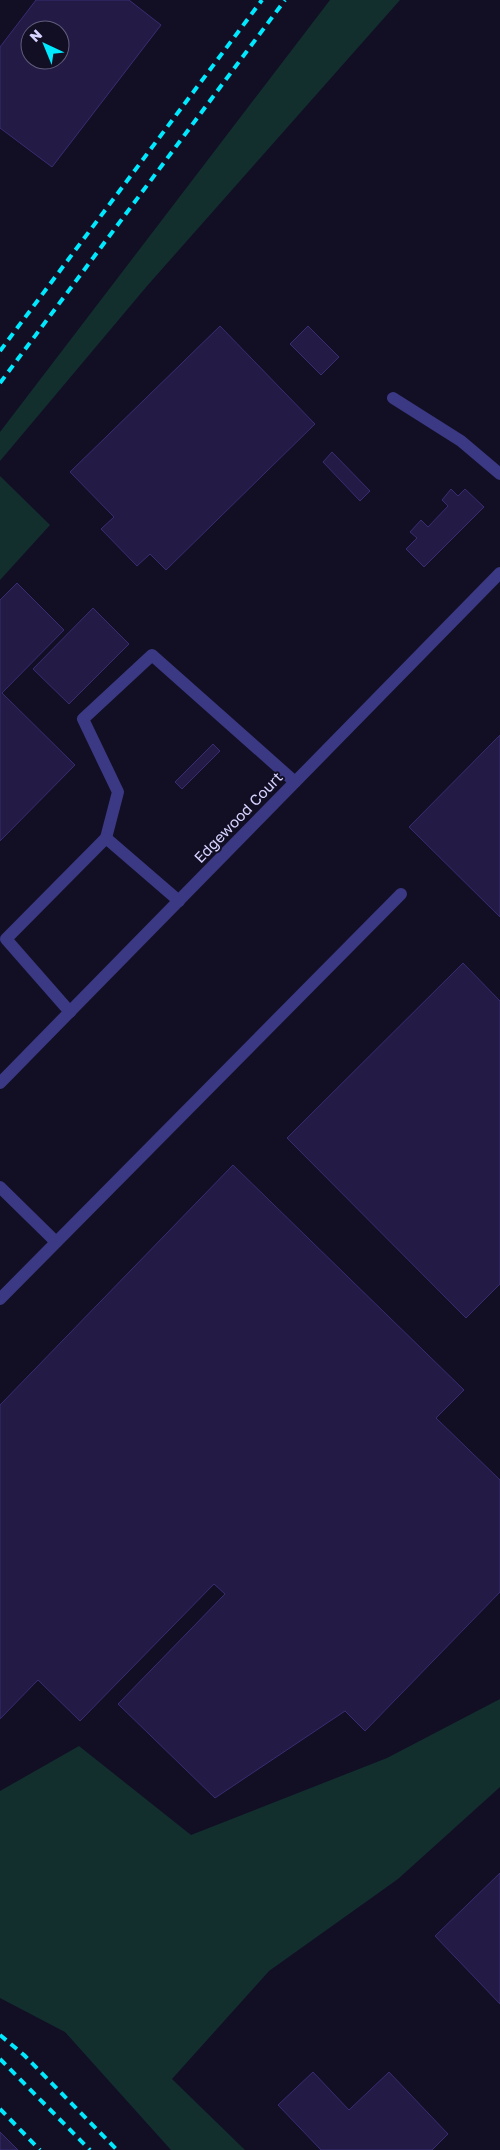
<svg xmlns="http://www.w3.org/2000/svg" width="500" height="2150" font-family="'Golos Text',sans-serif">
  <rect width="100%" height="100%" fill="#120f25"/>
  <g fill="#122f2e">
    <polygon points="330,0 400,0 147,286 0,461 0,432"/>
    <polygon points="0,476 50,525 0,580"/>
    <polygon points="500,1699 500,1787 398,1879 269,1971 172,2079 245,2150 171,2150 65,2032 0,1998 0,1791 79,1746 191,1835 387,1758"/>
  </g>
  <g fill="#231b46" stroke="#392c72" fill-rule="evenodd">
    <path d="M 36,0 L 129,0 L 161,25 L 52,167 L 0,128 L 0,47 ZM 30,30 L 60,30 L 60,60 L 30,60 Z"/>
    <polygon points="220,326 315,424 166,570 150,554 137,566 101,529 114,517 70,472"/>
    <polygon points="308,326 339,357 321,375 290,344"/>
    <polygon points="332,452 370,491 360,501 323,462"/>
    <polygon points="451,489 458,496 465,489 484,507 424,567 406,549 417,538 410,532 421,520 428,527 448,506 442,500"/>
    <polygon points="17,583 64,630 2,693 75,765 0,841 0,600"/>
    <polygon points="93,608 129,644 69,704 33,669"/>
    <polygon points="500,735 500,917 409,827"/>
    <polygon points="213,744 220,751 182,789 175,782"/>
    <polygon points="463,963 500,1001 500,1284 466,1318 287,1138"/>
    <polygon points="233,1165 464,1390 436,1418 500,1480 500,1592 365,1731 345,1711 215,1798 118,1704 225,1594 214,1584 80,1721 38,1680 0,1719 0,1405"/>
    <polygon points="500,1873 500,2004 435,1936"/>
    <polygon points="313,2072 349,2110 389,2072 448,2134 432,2150 321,2150 278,2105"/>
    <polygon points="0,2132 18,2150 0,2150"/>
  </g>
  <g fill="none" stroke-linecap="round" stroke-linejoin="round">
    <g stroke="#3b3984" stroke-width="12">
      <polyline points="393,398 461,441 500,474"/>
      <polyline points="106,838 118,792 83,719 152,655 295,782"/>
      <polyline points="70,1012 6,939 106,838 179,901"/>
      <polyline points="0,1187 56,1242"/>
      <polyline points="0,1299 401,894"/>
    </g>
    <polyline stroke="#3b3984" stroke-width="12" points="0,1083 500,573"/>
    <g stroke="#00e9fe" stroke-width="4" stroke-dasharray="8 6" stroke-linecap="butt">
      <polyline points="0,351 262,0"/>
      <polyline points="0,383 285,0"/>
      <polyline points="0,2035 24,2055 117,2150"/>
      <polyline points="0,2059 90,2150"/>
      <polyline points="0,2109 40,2150"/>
    </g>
  </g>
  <g text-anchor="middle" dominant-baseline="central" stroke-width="4" stroke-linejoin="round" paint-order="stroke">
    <g font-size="15" fill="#d7d3ff" stroke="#120f25">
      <text transform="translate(238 817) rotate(-46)">Edgewood Court</text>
    </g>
  </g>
  <g transform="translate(45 45) rotate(316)"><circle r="24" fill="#120f25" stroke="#615d7c"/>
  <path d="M0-4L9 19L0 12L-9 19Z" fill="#00e9fe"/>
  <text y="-8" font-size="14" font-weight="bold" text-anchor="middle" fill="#d7d3ff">N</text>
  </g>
</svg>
